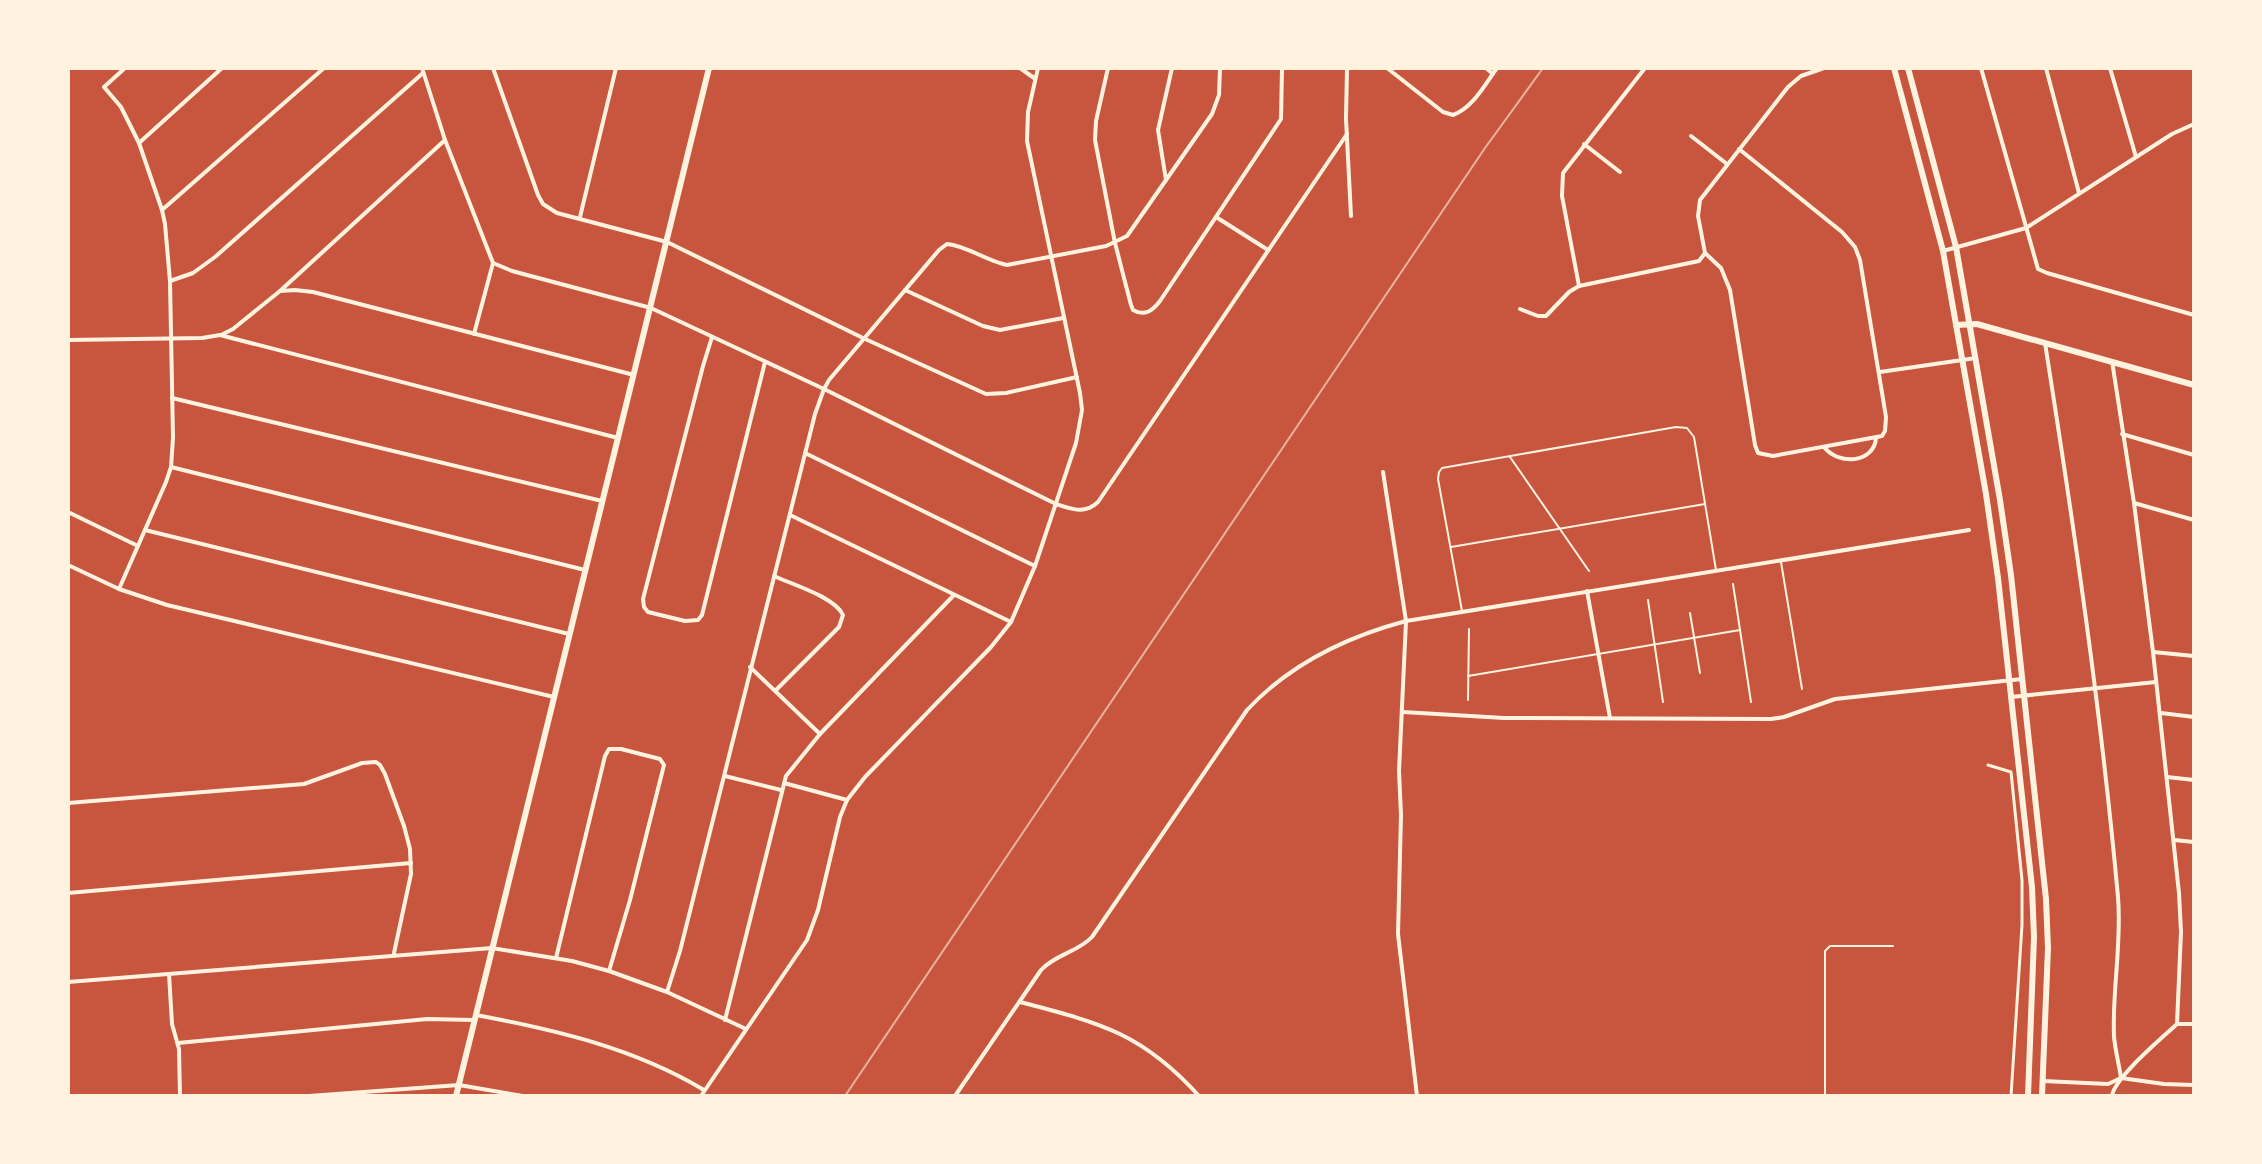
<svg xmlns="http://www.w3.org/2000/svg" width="2262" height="1164" font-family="'Space Grotesk',sans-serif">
  <rect width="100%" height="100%" fill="#c8553d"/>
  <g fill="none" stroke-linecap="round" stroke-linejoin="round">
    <g stroke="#fff3e0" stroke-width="2">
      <polyline points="1510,457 1589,571"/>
      <polyline points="1451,547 1705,504"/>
      <polyline points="1781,562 1802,689"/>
      <polyline points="1733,584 1751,702"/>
      <polyline points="1648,600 1663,702"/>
      <polyline points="1462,611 1438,479 1439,472 1442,468 1676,427 1687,428 1694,437 1716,570"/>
      <polyline points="1690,613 1700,673"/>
      <polyline points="1468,676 1740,630"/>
      <polyline points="1468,700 1469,629"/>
      <polyline points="1825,1096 1825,951 1830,946 1893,946"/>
    </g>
    <polyline stroke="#fff3e0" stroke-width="3" points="1988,765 2011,772 2022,880 2022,925 2011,1096"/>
    <g stroke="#fff3e0" stroke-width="4">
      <polyline points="422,68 445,140 493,263 474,334"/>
      <polyline points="493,68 538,195 543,204 557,213 667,242 863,338 986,394 1006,393 1077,377"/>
      <polyline points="1020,68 1034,78"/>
      <path d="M 1108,68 L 1096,121 L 1095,140 L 1115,243 L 1131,305 L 1133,310 C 1145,317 1153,310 1160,301 L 1281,119 L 1282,68"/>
      <polyline points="1347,68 1346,119 1351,216"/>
      <path d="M 1387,68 L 1443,112 L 1453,115 C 1473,108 1485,84 1497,68"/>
      <polyline points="1486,68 1493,74"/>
      <polyline points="1981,68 2038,269 2047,273 2194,315"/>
      <polyline points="2046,68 2079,193"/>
      <polyline points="2110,68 2136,157"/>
      <polyline points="1691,136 1727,164"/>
      <polyline points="139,143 222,68"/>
      <polyline points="1584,144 1620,172"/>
      <polyline points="1166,180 1158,130 1172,68"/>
      <polyline points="162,210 324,68"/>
      <polyline points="580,217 616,68"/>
      <polyline points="1216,217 1268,250"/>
      <polyline points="1943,251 2026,228 2172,134 2194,124"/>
      <polyline points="1705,253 1721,268 1730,290 1755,445 1758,453 1773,456 1882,436 1885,431 1886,417 1860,260 1855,247 1842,232 1739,149"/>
      <path d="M 493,263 L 512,271 L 651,308 L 824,389 L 1056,504 C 1072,509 1084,515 1098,502 L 1347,134"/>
      <polyline points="170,281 193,273 215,257 423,73"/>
      <polyline points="1579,286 1562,196 1563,173 1645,68"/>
      <polyline points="905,290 983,326 1000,330 1063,318"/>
      <polyline points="280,291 295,290 313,292 634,375"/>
      <polyline points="1520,309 1538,316 1546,316 1569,292 1579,286 1699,261 1705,253 1698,216 1700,200 1788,87 1801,76 1824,68"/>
      <polyline points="221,335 233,329 280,291 445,140"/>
      <polyline points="712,337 703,366 643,599 644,607 648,612 685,621 698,620 702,615 765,362"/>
      <polyline points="68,340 202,338 220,335 618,438"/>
      <path d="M 2045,343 C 2074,527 2101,711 2118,897 C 2122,944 2112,990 2114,1036 C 2115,1050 2119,1064 2121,1078"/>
      <path d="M 2112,361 L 2134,503 L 2153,652 L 2179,893 L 2181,932 L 2177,1024 C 2162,1038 2114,1078 2112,1096"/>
      <polyline points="1880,372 1976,358"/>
      <polyline points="172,398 602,501"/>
      <polyline points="2122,434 2194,455"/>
      <path d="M 1824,447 C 1839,466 1874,463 1876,438"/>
      <polyline points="805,453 1035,566"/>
      <polyline points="171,467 585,570"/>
      <polyline points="1383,472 1406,621 1399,771 1401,815 1398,934 1417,1096"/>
      <polyline points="2134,503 2194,520"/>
      <polyline points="68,512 138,546"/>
      <polyline points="790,515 1011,622"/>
      <polyline points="145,530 569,634"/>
      <polyline points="68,565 119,589 167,605 554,697"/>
      <path d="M 774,576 C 791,584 835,597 843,615 L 839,627 L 776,690"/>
      <polyline points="119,589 166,482 171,467 173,438 170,281 165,224 162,210 139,143 121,107 104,87 125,68"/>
      <polyline points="1587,591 1610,718"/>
      <polyline points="2153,652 2194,656"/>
      <polyline points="750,667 820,734"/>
      <polyline points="2011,697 2156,682"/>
      <polyline points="1403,712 1504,718 1771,719 1784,717 1835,699 2022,679"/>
      <polyline points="2161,713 2194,717"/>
      <polyline points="725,776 781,790"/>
      <polyline points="2167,777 2194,780"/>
      <polyline points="784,783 847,800"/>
      <polyline points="68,803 304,784 362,763 376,762 380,765 385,774 404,826 410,849 411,874 394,953"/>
      <polyline points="2174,840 2194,842"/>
      <polyline points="68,893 411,863"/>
      <polyline points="556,958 605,756 609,749 621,749 660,759 664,765 630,900 609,971"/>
      <polyline points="169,974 172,1024 179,1049 180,1096"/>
      <polyline points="68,982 492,948 572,961 609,971 667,992 746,1029"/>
      <path d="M 667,992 L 680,951 L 815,414 L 824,389 L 829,380 L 939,250 L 947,244 C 968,246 986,261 1007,265 L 1106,246 L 1127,236 L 1212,114 L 1219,95 L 1220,68"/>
      <path d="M 1020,1002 C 1100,1023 1142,1033 1199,1096"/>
      <path d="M 476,1015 C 556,1030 634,1048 704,1090"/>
      <polyline points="725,1020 786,776 820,734 954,595"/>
      <polyline points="2177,1024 2194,1024"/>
      <polyline points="178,1043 427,1019 474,1020"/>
      <polyline points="2043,1081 2108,1084 2121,1078 2164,1084 2194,1085"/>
      <polyline points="309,1096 459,1085 523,1096"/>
      <polyline points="701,1096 807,940 818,910 840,817 847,800 865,777 991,647 1011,622 1035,566 1076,443 1082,410 1080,393 1027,141 1028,112 1038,68"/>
      <path d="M 955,1096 L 1041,970 C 1056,954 1078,952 1092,937 L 1247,710 C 1290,664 1346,637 1406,621 L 1969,530"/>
    </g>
    <g stroke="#fff3e0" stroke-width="6">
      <polyline points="1956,325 1977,324 2194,385"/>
      <polyline points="456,1096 709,68"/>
    </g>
    <g stroke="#fff3e0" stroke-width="6">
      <polyline points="1894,68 1943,251 1986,494 1998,578 2032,887 2034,937 2028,1096"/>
      <polyline points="1908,68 1956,247 2000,500 2011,575 2046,899 2048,948 2042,1096"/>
    </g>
    <polyline stroke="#e9b49f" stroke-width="2" points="845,1096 1485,148 1543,68"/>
  </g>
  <rect width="2262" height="1164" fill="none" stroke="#fff3e0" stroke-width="140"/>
</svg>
